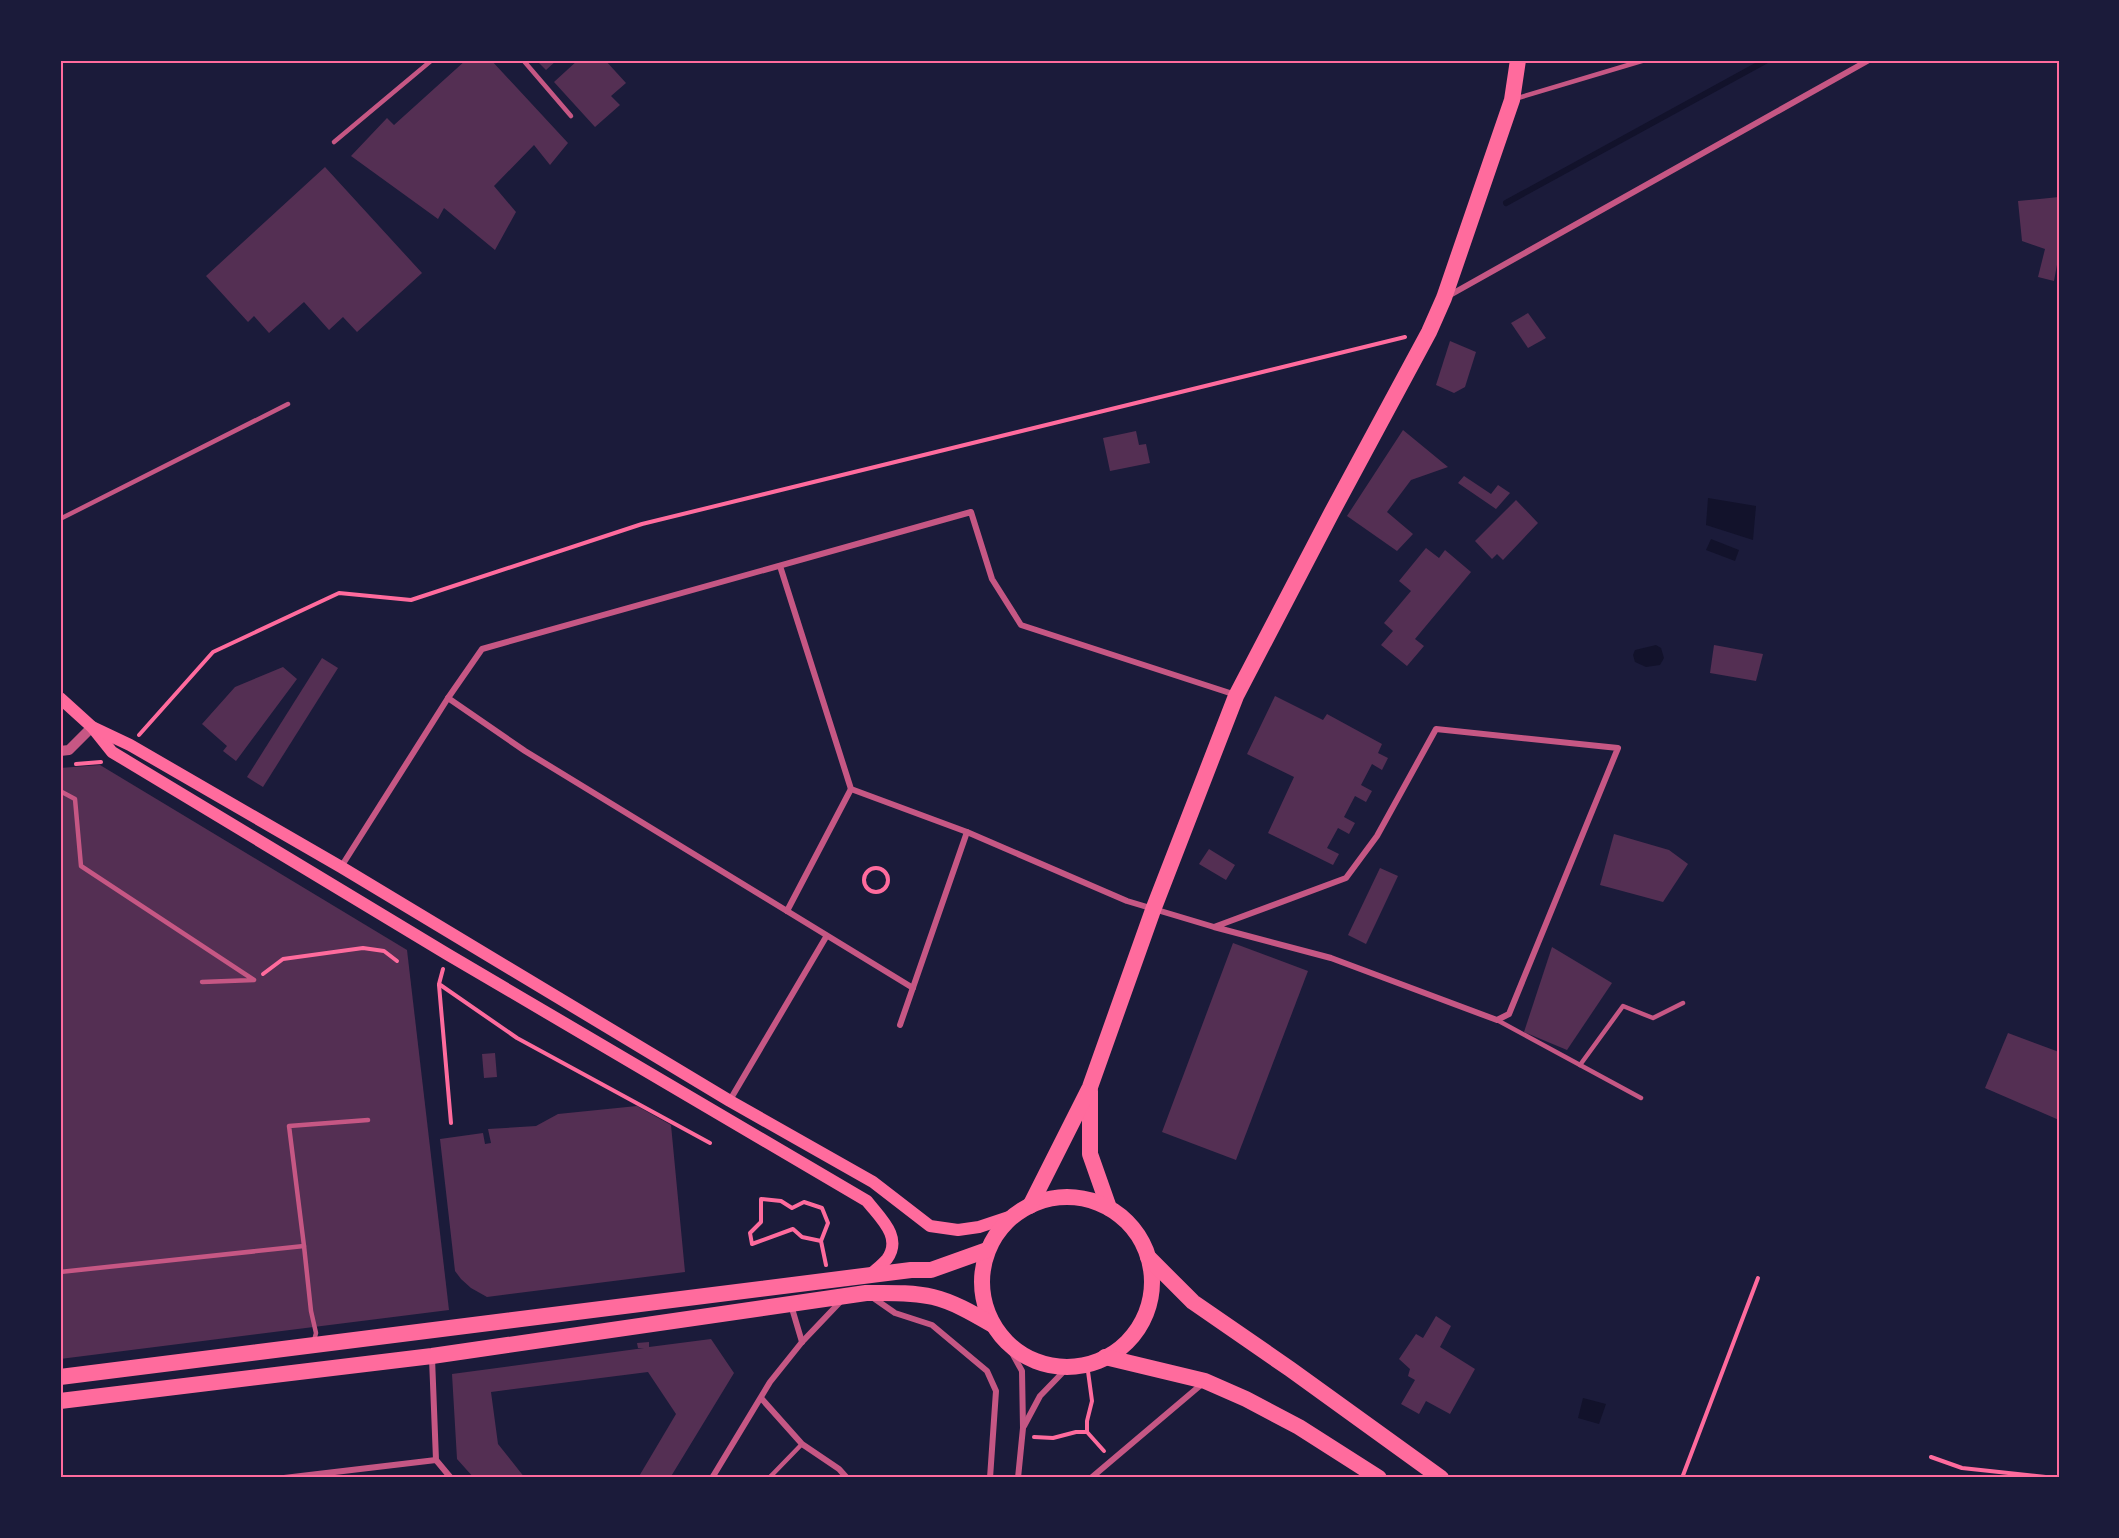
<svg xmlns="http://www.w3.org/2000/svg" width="2119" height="1538" font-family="Barlow,sans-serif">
  <rect width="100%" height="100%" fill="#1b1b3a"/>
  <g fill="#12122b">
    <polygon points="1708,498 1756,506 1753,540 1706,525"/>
    <polygon points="1711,539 1739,550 1735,561 1706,550"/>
    <polygon points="1656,645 1661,648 1664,658 1660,665 1646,667 1635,662 1633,655 1635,650"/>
    <polygon points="1583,1398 1606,1404 1599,1424 1578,1418"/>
  </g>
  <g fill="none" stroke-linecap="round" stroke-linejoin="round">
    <polyline stroke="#12122b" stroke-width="6" points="1506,203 1767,60"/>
  </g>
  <g fill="#542f53">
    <polygon points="466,60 491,60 568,143 550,165 534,145 494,186 516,212 495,250 444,208 438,219 351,156 387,118 394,125"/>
    <polygon points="536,60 557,60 546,70"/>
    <polygon points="578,60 605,60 626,83 611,96 620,105 595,127 554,82"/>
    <polygon points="325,167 422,273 357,332 343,317 329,330 304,302 269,333 254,316 248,322 206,276"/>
    <polygon points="2059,197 2059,254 2054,281 2038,277 2045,249 2022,241 2018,201"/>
    <polygon points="1528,313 1546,338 1528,348 1511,323"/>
    <polygon points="1450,341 1476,352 1465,387 1454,393 1436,385"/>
    <polygon points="1403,430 1448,467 1411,480 1387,512 1413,534 1397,551 1347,516"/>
    <polygon points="1136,431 1139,445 1146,444 1150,463 1110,471 1103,438"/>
    <polygon points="1464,476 1491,494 1498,485 1510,493 1496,509 1458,483"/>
    <polygon points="1516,500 1538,523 1503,560 1497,554 1492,559 1475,541"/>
    <polygon points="1426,548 1439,558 1445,550 1471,572 1415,639 1424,646 1407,666 1381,645 1393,631 1384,623 1411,591 1399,581"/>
    <polygon points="1714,645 1763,654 1756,681 1710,673"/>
    <polygon points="322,658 338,668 263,787 247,777"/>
    <polygon points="283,667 297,679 236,761 223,751 227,746 202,724 235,687"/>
    <polygon points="1275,696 1323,720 1327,714 1382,744 1378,753 1388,758 1382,770 1372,764 1361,785 1372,791 1366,802 1355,796 1344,817 1355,823 1349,834 1338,828 1327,848 1339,854 1333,865 1268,833 1294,777 1247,754"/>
    <polygon points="100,765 407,950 449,1310 60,1359 60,768"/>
    <polygon points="1614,834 1669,850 1688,864 1663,902 1600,885"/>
    <polygon points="1209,849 1235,865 1226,880 1199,864"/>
    <polygon points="1380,868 1398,876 1366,944 1348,935"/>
    <polygon points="1233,943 1308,971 1236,1160 1162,1132"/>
    <polygon points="1552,947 1612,983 1567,1050 1524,1032"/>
    <polygon points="2008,1033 2059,1052 2059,1120 1985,1088"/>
    <polygon points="495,1053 497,1077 484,1078 482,1054"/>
    <polygon points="637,1106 671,1125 685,1272 487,1297 471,1288 461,1279 455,1271 440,1139 483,1133 485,1144 491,1143 488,1129 536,1126 558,1114"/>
    <polygon points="1436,1316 1451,1326 1440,1347 1475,1369 1450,1414 1426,1401 1419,1414 1401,1404 1415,1380 1408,1376 1410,1369 1399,1359 1416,1334 1423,1338"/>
    <polygon points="711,1339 734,1373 670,1478 638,1478 676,1414 648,1372 491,1392 498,1444 525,1478 474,1478 457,1459 452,1374 644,1348 638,1348 637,1343 649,1342 649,1347"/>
  </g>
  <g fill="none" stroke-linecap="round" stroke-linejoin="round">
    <g stroke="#ff6b9d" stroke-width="4">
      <polyline points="139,735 213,652 339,593 411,600 642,524 1405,337"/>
      <polyline points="76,764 101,762"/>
      <circle cx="876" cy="880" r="12"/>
      <polyline points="443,969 439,984 517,1038 710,1143"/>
      <polyline points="263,974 283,959 363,948 384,951 397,961"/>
      <polyline points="439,985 451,1123"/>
      <polyline points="821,1241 802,1237 793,1229 752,1244 750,1233 761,1222 761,1199 781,1201 792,1208 804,1202 822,1208 828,1223 821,1241 826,1265"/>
      <polyline points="1087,1432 1104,1451"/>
      <polyline points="1034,1437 1053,1438 1076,1432 1087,1432 1087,1421 1092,1401 1087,1364"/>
      <polyline points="1931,1457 1962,1468 2055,1478"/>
      <polyline points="1682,1478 1758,1278"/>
    </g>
    <g stroke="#c65784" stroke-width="4.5">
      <polyline points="523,60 571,116"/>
      <polyline points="1518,98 1645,60"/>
      <polyline points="334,142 432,60"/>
      <polyline points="60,519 288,404"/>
      <polyline points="60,791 75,799 81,866 254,980 202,982"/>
      <polyline points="1497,1020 1641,1098"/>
      <polyline points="1580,1065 1623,1006 1653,1018 1683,1003"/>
      <polyline points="304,1246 311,1311 316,1333 314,1341"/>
      <polyline points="60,1272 304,1246 289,1126 368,1120"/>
      <polyline points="769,1478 802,1444"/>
    </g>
    <g stroke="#c65784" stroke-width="6">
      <polyline points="1450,295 1869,60"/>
      <polyline points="780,566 851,789 967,832 1127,901 1214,927 1331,958 1497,1020 1509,1014 1618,748 1436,729 1377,836 1346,878 1214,927"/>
      <polyline points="448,698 525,751 913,988"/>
      <polyline points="341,867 448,698 482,649 971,512 992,579 1021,625 1236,695"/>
      <polyline points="787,911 851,789"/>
      <polyline points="900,1025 967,832"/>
      <polyline points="730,1100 826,937"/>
      <polyline points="872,1297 895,1313 932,1325 987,1371 996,1391 990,1478"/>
      <polyline points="791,1305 802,1342"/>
      <polyline points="1006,1342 1022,1371 1023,1428 1018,1478"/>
      <polyline points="432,1358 436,1460 451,1478"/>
      <polyline points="761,1398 802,1444 839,1469 847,1478"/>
      <polyline points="1024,1426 1040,1396 1068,1367"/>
      <polyline points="284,1478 436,1460"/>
      <polyline points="712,1478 770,1382 802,1342 842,1300"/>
      <polyline points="1091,1478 1202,1384"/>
    </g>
    <polyline stroke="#c65784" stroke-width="10" points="60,751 69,750 92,727"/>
    <g stroke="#ff6b9d" stroke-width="12">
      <path d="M 60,698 L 92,727 L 112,752 L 447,954 L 867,1201 C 880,1218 903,1237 887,1259 C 882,1265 875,1270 869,1276"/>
      <polyline points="92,727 130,745 341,867 730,1101 873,1182 930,1226 958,1230 979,1227 1015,1215"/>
    </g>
    <g stroke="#ff6b9d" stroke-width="16">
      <polyline points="1090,1091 1090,1154 1109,1208"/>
      <circle cx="1067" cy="1282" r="85"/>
      <polyline points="1030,1206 1090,1087 1153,910 1236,696 1332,512 1429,332 1444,298 1512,100 1518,60"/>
      <polyline points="1148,1257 1193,1302 1290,1369 1441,1478"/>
      <polyline points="1105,1357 1205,1381 1246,1399 1299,1427 1379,1478"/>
      <polyline points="60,1377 911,1270 931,1270 987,1250"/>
      <path d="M 60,1401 L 432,1356 L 866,1293 C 888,1293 912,1292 933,1297 C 954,1302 974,1314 993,1325"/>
    </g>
  </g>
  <rect width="2119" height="1538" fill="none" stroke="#1b1b3a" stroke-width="123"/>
  <rect x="62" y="62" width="1996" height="1414" fill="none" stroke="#ff6b9d" stroke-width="2"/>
</svg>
